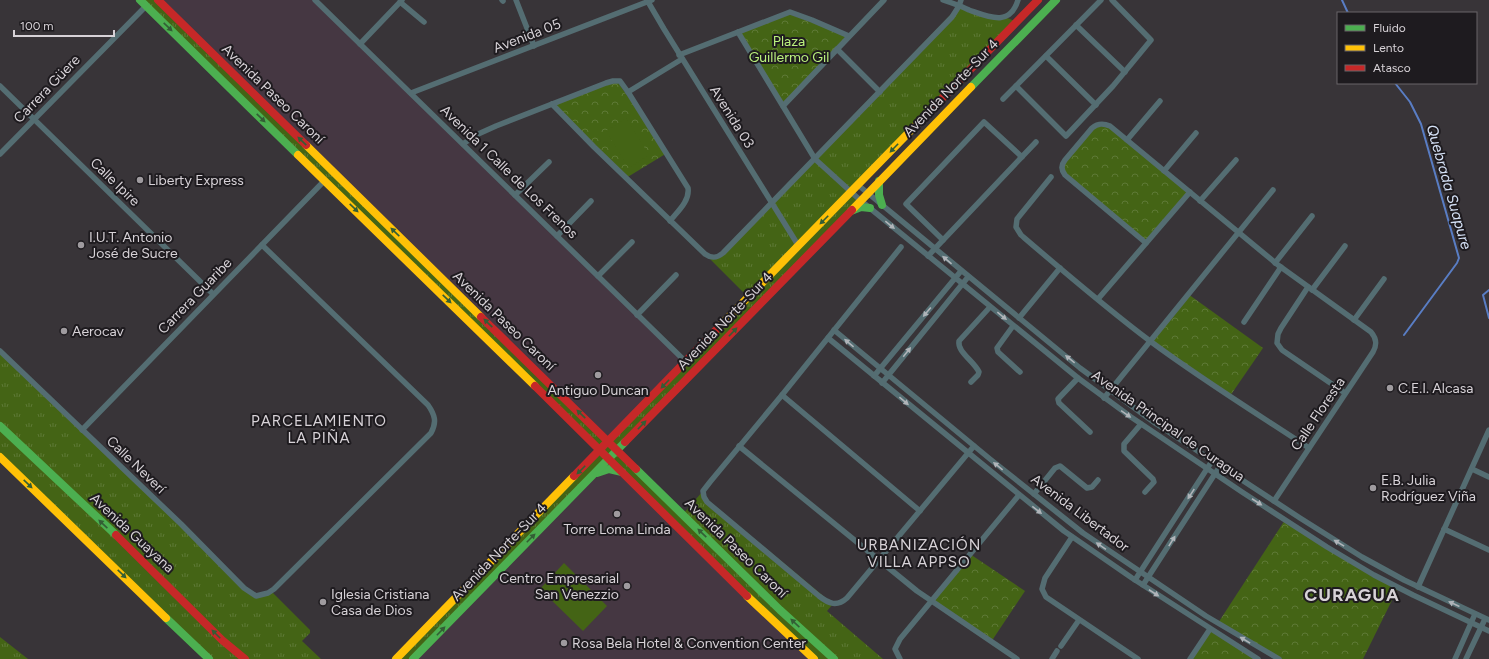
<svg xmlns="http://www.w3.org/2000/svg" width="1489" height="659" font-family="Figtree,sans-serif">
  <defs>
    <pattern id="grass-tufts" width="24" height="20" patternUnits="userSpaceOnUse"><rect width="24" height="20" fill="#446415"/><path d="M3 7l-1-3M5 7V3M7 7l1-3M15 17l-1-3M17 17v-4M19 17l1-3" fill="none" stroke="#5e7936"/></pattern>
    <pattern id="park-crowns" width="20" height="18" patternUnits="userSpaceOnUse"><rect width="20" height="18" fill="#446415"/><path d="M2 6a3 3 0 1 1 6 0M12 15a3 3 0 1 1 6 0" fill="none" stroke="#5e7936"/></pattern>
  </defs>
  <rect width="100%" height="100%" fill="#383438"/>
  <g fill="#453742">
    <polygon points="158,0 315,0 686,362 609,442"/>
    <polygon points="610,459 814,659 414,659"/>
  </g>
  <g fill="url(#grass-tufts)">
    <polygon points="140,0 158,0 609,442 748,297 708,257 716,257 959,6 988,17 1005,17 1017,22 851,192 860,200 618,451 683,514 703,491 704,497 833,604 827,611 883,659 814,659 610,459 414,659 396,659 600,450"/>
    <polygon points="0,351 256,596 271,591 310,630 310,633 302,641 321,659 209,659 0,457"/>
    <polygon points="0,637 28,659 0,659"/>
  </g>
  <g fill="url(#park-crowns)">
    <polygon points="786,13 849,36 783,106 738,32"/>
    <polygon points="617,81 667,153 626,178 552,104"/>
    <polygon points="1105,124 1190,192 1146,243 1066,175 1062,166 1092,128"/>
    <polygon points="1188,294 1263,348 1230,396 1150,341"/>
    <polygon points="1285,520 1398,588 1363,659 1279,659 1218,623"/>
    <polygon points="970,554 1025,591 991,642 930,601"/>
    <polygon points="1210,629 1258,659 1190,659"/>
  </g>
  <g fill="#446415">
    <polygon points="626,118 649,155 629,168 606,131"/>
    <polygon points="564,563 607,606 583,631 540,589"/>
  </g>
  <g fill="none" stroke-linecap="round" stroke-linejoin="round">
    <g stroke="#597dc4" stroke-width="2">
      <polyline points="1342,0 1348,13"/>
      <polyline points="1395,83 1410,102 1421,124 1459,258 1457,263 1404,335"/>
      <polyline points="1489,290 1483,295 1489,318"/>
    </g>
    <g stroke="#546d72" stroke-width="5.5">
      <polyline points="315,0 686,362"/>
      <polyline points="502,0 503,1"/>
      <polyline points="516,0 534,46"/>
      <polyline points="647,0 664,29 798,245"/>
      <path d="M 943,0 C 952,3 961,6 969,10 C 989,17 1010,27 1018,0"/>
      <polyline points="400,2 424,22"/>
      <polyline points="1076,25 1125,72"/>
      <polyline points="738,32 815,159 860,200 1078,378 1131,417 1242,492 1327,547 1374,575 1413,595 1489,631"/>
      <polyline points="360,44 402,0"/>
      <polyline points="837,49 880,92"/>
      <polyline points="679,55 790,12 812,20 849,36"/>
      <polyline points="1046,56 1096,105"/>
      <polyline points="0,86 213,294"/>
      <polyline points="1016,86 1066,136 1113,86 1151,40 1112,0"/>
      <polyline points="628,92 682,59"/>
      <polyline points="411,93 652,0"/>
      <polyline points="1003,99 1101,0"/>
      <path d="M 552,104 L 594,147 L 705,254 C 712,259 717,258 723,253 L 952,17 L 959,6 L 961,0"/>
      <polyline points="783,106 884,0"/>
      <polyline points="1127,140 1160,101"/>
      <path d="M 463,144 L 476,135 L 496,126 L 606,83 L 613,81 L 620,81 L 628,92 L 688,188 C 690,201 677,212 670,221"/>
      <polyline points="0,154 146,6"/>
      <polyline points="1164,171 1196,133"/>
      <path d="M 1051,177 L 1017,219 L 1016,227 L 1021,235 C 1063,271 1106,308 1150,341 C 1201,379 1256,413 1309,448"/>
      <polyline points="858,185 1080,368 1155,423 1300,518 1362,557 1404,580 1489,620"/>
      <polyline points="515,195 549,162"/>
      <polyline points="1200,201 1236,160"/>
      <polyline points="557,236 591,201"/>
      <polyline points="943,240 906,204 984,122 1022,157"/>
      <path d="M 1146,243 L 1065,175 C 1061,170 1061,165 1065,160 L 1092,128 C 1098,123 1103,123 1110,126 L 1278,265 L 1371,332 C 1377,339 1377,345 1373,352 L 1274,501"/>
      <path d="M 901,247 L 782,395 L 710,482 L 703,491 L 704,497 L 707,502 L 819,596 C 829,604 837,607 847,598 L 974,446"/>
      <polyline points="928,256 1036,142"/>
      <polyline points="1275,263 1312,216"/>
      <polyline points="598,276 632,242"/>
      <polyline points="1308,287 1281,328 1278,334 1277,343 1282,350 1345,393"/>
      <polyline points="1312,290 1345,246"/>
      <polyline points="1098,299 1190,192"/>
      <polyline points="637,315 676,275"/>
      <polyline points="1019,318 1060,268"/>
      <polyline points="1354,320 1384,279"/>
      <polyline points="1244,322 1281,267"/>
      <polyline points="1013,326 997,348 998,352 1020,372"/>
      <polyline points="834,330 990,459 1083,533 1206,616 1279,659"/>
      <polyline points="828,338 1064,531 1132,578 1258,659"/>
      <path d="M 0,351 L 181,524 L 244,588 L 256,596 L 268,593 L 274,589 L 431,433 C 437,422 435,415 428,405 L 262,245"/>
      <polyline points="874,376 961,271"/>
      <polyline points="1078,378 1058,399 1059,403 1090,432"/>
      <path d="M 971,382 L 978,375 L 979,372 C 974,361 957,352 959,341 L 990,307"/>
      <polyline points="882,383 968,277"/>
      <polyline points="782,395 920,511"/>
      <polyline points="1104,398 1273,190"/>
      <polyline points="1141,424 1124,444 1124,451 1153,479 1154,482 1145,492"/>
      <polyline points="82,430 325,180"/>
      <polyline points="739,446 917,591 1017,659"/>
      <polyline points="1472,469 1489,477"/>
      <polyline points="1034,494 1055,468 1060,466 1087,488 1092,487 1098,480"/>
      <polyline points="1444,529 1489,550"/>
      <polyline points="1072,537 1045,578 1042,589 1046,597 1138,659"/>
      <polyline points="1135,580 1212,461"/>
      <polyline points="1143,585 1220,466"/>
      <polyline points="1418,587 1489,430"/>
      <polyline points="1061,646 1079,620"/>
      <polyline points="900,659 895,649 900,639 1019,495"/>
      <polyline points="1052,659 1057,651"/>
      <polyline points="1190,659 1210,629"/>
      <polyline points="1455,659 1475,614"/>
      <polyline points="1466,659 1485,619"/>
    </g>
    <g stroke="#4caf50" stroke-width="8">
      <polyline points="140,0 298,155"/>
      <polyline points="971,87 1056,0"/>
      <polyline points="879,181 879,195 882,205"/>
      <polyline points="851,211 861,207 870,208"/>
      <polyline points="0,426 116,535"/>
      <polyline points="636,469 780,610 834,659"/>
      <polyline points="597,473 609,469 622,472"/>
      <polyline points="166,618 209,659"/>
      <polyline points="413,659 625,442"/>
    </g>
    <g stroke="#ffc107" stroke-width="8">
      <polyline points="306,145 481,317"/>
      <polyline points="298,155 535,386"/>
      <polyline points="852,210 971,87"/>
      <polyline points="719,327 919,122"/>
      <polyline points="0,457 166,618"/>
      <polyline points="747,596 814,659"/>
      <polyline points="396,659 574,476"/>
    </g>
    <g stroke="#c62828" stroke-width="8">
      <polyline points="158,0 306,145"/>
      <polyline points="919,122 1038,0"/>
      <polyline points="481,317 636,469"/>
      <polyline points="535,386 747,596"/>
      <polyline points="625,442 852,210"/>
      <polyline points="574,476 719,327"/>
      <polyline points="116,535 222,640 245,659"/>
    </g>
  </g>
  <defs><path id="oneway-solid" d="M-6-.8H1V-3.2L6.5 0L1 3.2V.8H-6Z"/></defs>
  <g fill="#335e35">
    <use href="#oneway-solid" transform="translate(168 27) rotate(44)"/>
    <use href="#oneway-solid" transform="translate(261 118) rotate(44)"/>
    <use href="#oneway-solid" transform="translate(302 141) rotate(-136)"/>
    <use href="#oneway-solid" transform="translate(894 148) rotate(134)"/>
    <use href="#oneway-solid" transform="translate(354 208) rotate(44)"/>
    <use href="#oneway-solid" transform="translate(824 220) rotate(135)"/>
    <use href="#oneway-solid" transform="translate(395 232) rotate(-136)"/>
    <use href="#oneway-solid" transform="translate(447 299) rotate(44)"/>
    <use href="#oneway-solid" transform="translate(488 323) rotate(-136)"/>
    <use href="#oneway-solid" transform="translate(733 332) rotate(-46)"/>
    <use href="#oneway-solid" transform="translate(665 384) rotate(134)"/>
    <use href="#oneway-solid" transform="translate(581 414) rotate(-136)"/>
    <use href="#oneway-solid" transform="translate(642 425) rotate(-46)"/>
    <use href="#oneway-solid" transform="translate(581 470) rotate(135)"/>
    <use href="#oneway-solid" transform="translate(28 484) rotate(44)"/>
    <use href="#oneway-solid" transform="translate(103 524) rotate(-137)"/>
    <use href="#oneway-solid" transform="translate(702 533) rotate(-136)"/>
    <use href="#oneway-solid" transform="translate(531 538) rotate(-45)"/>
    <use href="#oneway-solid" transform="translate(122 574) rotate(44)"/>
    <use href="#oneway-solid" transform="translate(795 623) rotate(-137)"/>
    <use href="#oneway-solid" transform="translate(441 631) rotate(-46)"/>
    <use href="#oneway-solid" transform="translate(216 634) rotate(-135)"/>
  </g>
  <g fill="#b0b4b9">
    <use href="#oneway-solid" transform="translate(890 225) rotate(39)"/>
    <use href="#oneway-solid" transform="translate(947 260) rotate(-140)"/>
    <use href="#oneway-solid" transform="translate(927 312) rotate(130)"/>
    <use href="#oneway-solid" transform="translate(1002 316) rotate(39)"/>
    <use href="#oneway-solid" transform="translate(849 343) rotate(-140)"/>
    <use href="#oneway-solid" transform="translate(907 352) rotate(-51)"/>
    <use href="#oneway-solid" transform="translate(1070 359) rotate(-141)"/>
    <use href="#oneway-solid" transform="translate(904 401) rotate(40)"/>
    <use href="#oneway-solid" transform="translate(1126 414) rotate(35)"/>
    <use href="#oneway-solid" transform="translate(998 466) rotate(-141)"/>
    <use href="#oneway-solid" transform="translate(1191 494) rotate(123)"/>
    <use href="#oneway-solid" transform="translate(1257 502) rotate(33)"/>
    <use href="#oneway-solid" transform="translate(1037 510) rotate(38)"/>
    <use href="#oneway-solid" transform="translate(1172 541) rotate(-58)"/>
    <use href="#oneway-solid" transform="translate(1339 543) rotate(-149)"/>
    <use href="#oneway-solid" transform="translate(1101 546) rotate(-146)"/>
    <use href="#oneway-solid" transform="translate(1154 593) rotate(33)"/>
    <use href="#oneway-solid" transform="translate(1454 604) rotate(-155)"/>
    <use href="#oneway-solid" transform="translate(1245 640) rotate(-149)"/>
  </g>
  <g fill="#9f9b9f" stroke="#1e1b1f" stroke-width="1.5">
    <circle cx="140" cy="180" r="4"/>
    <circle cx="81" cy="245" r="4"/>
    <circle cx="64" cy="331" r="4"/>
    <circle cx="598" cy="375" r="4"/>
    <circle cx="1390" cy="388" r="4"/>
    <circle cx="1373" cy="488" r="4"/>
    <circle cx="617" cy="514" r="4"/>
    <circle cx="627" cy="586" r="4"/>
    <circle cx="323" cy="602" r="4"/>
    <circle cx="564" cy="643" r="4"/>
  </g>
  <g text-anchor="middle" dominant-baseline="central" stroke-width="4" stroke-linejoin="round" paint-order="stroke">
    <g font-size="14" fill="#d7d2d7" stroke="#1e1b1f">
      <text transform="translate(527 36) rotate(-21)">Avenida 05</text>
      <text transform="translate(951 88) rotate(-46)">Avenida Norte-Sur 4</text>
      <text transform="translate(47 89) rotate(-46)">Carrera Güere</text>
      <text transform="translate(273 94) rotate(44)">Avenida Paseo Caroní</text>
      <text transform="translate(732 117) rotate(58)">Avenida 03</text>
      <text transform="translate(509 172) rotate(44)">Avenida 1 Calle de Los Frenos</text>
      <text transform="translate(115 182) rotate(44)">Calle Ipire</text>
      <text transform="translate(195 296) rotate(-46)">Carrera Guaribe</text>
      <text transform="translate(504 321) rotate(44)">Avenida Paseo Caroní</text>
      <text transform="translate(725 321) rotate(-46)">Avenida Norte-Sur 4</text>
      <text transform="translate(1318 414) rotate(-56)">Calle Floresta</text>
      <text transform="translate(1168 426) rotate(35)">Avenida Principal de Curagua</text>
      <text transform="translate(136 465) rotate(44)">Calle Neverí</text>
      <text transform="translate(1080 513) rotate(37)">Avenida Libertador</text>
      <text transform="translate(132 533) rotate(43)">Avenida Guayana</text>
      <text transform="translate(736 548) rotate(44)">Avenida Paseo Caroní</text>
      <text transform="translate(499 552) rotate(-46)">Avenida Norte-Sur 4</text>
    </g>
    <g font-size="14" fill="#bbf27e" stroke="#1e1b1f">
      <text x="789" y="41">Plaza<tspan x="789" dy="16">Guillermo Gil</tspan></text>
    </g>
    <g font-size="14" fill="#d7d2d7" stroke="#1e1b1f" text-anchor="start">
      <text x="148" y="180">Liberty Express</text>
      <text x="89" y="237">I.U.T. Antonio<tspan x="89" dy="16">José de Sucre</tspan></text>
      <text x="72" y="331">Aerocav</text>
      <text x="1398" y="388">C.E.I. Alcasa</text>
      <text x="598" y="390" text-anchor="middle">Antiguo Duncan</text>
      <text x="1381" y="480">E.B. Julia<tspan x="1381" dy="16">Rodríguez Viña</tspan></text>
      <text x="617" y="529" text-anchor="middle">Torre Loma Linda</text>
      <text x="619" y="578" text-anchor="end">Centro Empresarial<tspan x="619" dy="16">San Venezzio</tspan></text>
      <text x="331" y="594">Iglesia Cristiana<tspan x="331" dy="16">Casa de Dios</tspan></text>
      <text x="572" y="643">Rosa Bela Hotel &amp; Convention Center</text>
    </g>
    <g font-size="15" font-style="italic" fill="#d4e0f5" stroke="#1e1b1f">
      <text transform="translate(1449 187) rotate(74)">Quebrada Suapure</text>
    </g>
    <g font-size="15" letter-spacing="1" fill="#d7d2d7" stroke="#1e1b1f">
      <text x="319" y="421">PARCELAMIENTO<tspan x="319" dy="17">LA PIÑA</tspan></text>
      <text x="919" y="545">URBANIZACIÓN<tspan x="919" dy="17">VILLA APPSO</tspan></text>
    </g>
    <g font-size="18" font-weight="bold" letter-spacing="1" fill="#d7d2d7" stroke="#1e1b1f">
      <text x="1352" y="595">CURAGUA</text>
    </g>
  </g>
  <rect x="1337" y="12" width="140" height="72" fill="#1e1b1f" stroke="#686469"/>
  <rect x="1345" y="25" width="20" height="6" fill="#4caf50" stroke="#686469"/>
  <text x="1373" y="32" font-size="12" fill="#d7d2d7">Fluido</text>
  <rect x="1345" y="45" width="20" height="6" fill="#ffc107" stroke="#686469"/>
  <text x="1373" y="52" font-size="12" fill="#d7d2d7">Lento</text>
  <rect x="1345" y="65" width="20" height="6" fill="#c62828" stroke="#686469"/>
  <text x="1373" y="72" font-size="12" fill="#d7d2d7">Atasco</text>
  <path d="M14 30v6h100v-6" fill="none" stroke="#d7d2d7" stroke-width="2"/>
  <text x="20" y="30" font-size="12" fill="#d7d2d7" stroke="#1e1b1f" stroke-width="3" paint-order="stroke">100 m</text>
</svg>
